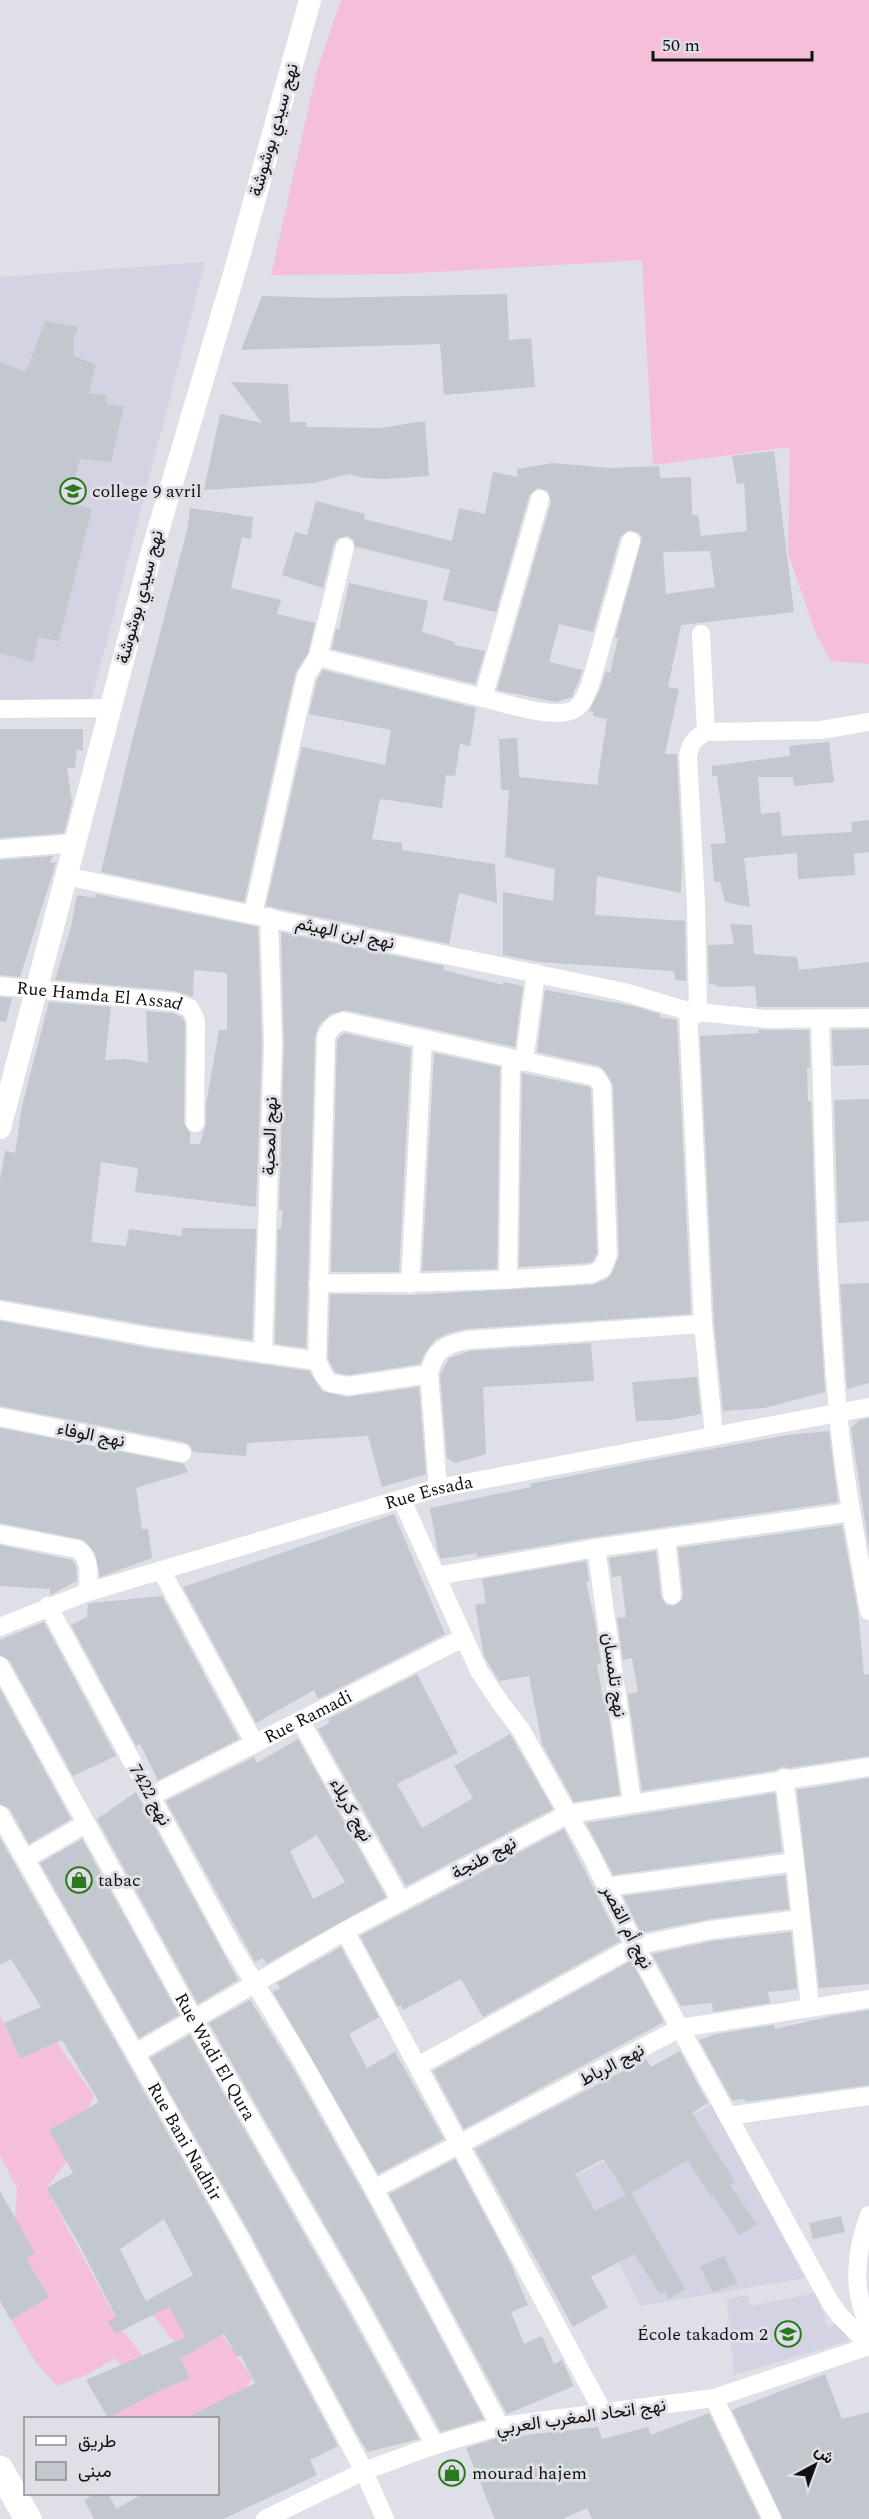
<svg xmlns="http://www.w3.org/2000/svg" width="869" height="2519" font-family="Spectral,Vazirmatn,serif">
  <rect width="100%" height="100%" fill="#dfdfe7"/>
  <g fill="#d4d3e3">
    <polygon points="205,262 90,706 0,706 0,277"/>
    <polygon points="711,2105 805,2278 640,2306 576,2176"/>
    <polygon points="816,2293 828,2327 842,2321 849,2341 734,2375 727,2299 747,2295 751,2306"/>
  </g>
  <g fill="#f5bed9">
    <polygon points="341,0 869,0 869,664 831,661 816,634 788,553 790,447 653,465 642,260 400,274 271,275 317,70"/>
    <polygon points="0,2016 20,2059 57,2043 94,2096 88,2108 49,2130 67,2161 46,2188 122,2330 143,2356 158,2392 190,2378 175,2342 153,2315 161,2292 194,2351 222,2335 253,2379 244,2389 186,2418 108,2418 140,2401 116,2358 84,2376 57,2386 36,2363 11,2320 49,2297 26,2258 15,2219 17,2189 0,2155"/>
  </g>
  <g fill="#c3c7ce" fill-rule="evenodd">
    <polygon points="507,294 509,340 531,338 535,387 444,395 440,344 241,350 262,296 325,298"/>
    <polygon points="45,321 78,327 73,341 74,356 96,365 89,393 106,395 107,404 124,406 111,462 80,459 68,502 92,509 59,641 38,637 33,662 0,653 0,362 26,372"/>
    <polygon points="231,382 288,384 290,422 306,422 306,427 380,428 425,421 429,476 384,479 364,478 349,474 314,483 204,490 220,414 262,423"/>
    <path d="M 774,451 L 794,612 L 681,625 L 668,687 L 679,689 L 665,754 L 677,754 L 682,861 L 681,893 L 597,876 L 595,915 L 685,921 L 686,981 L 675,980 L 674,971 L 539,962 L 503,955 L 503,892 L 553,901 L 555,869 L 505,857 L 509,790 L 501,790 L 499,739 L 517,738 L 519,777 L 597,785 L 607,719 L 593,716 L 594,712 L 589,711 L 600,689 L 606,671 L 610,673 L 618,638 L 615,638 L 642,538 L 639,533 L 629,530 L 620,537 L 593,632 L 559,624 L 549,662 L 583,670 L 572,697 L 556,702 L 497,690 L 551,502 L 548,491 L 537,488 L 529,496 L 496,612 L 443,600 L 450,570 L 357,547 L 356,550 L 353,539 L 347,536 L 337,539 L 334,544 L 323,588 L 282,575 L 295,532 L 307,535 L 316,501 L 365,514 L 364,519 L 452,541 L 459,508 L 485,514 L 493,472 L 518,477 L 517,469 L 553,463 L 610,468 L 659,466 L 660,478 L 691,477 L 692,515 L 698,515 L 701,536 L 747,531 L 744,483 L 737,484 L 732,456 ZM 710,551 L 715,587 L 666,594 L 663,552 Z"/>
    <polygon points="190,508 253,517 251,539 242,537 231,588 281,600 277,614 315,623 308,653 295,674 244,902 101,872 132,741 188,526"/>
    <polygon points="349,583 428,601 422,632 455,642 454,645 485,651 475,684 332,649 336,629 339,630"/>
    <polygon points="323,670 476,708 470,746 460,744 455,776 446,775 442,808 380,799 372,839 402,843 402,850 495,864 497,903 459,893 449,944 266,906 302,747 385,765 391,730 309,714 317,680"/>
    <polygon points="0,729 83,729 83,751 77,749 75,768 67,768 72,802 64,833 0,838"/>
    <polygon points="829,742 834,782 794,786 793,777 758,777 761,814 780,812 782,836 852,832 851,822 869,820 869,852 854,854 855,875 798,879 797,853 744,858 750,907 725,902 720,882 714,882 711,844 726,843 717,776 712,776 712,766 790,756 789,746"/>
    <polygon points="53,856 50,863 56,862 54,869 20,977 0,975 0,860"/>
    <polygon points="96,894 258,927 262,1044 256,1207 135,1192 138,1168 101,1162 91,1242 126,1246 129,1229 182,1236 182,1228 256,1229 252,1340 153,1326 0,1299 0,1180 5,1151 15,1153 22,1106 49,1002 111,1007 105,1060 125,1059 148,1063 146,1011 172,1013 182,1017 185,1023 184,1123 190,1133 190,1144 200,1144 206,1124 206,1105 219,1030 227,1030 227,973 194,970 193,997 176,991 55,980 71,927 77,895 95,898"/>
    <polygon points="730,924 752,925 754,954 797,957 799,970 869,962 869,1007 757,1007 755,986 717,987 717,985 709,984 708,945 734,944"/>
    <polygon points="281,932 444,966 443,970 503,985 503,982 523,986 515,1047 345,1010 331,1014 319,1025 315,1037 306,1348 275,1344 278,1229 281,1229 283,1210 279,1210 284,1044"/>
    <polygon points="545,990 633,1006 660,1014 660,1017 677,1020 691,1314 466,1329 449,1333 435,1340 425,1353 420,1364 349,1375 336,1373 328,1359 330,1294 410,1295 592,1285 607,1279 612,1273 619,1255 613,1085 605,1071 599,1066 537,1052"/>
    <polygon points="0,997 12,998 6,1022 0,1021"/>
    <polygon points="869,1029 869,1065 833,1066 832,1030"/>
    <polygon points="758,1030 809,1030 810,1068 807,1068 808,1101 811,1101 817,1266 825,1392 764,1408 723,1411 714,1323 700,1036 759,1033"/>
    <polygon points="344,1033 411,1048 399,1272 331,1272 337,1040"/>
    <polygon points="434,1053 500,1067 497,1269 422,1271"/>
    <polygon points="522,1073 589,1087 591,1090 597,1253 593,1261 588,1263 519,1267"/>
    <polygon points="869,1099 869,1221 838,1223 834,1100"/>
    <polygon points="869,1283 869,1383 847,1389 840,1284"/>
    <polygon points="0,1321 149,1348 309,1371 322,1391 347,1397 419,1387 426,1474 382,1487 368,1436 247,1443 246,1456 193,1452 190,1445 184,1442 0,1406"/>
    <polygon points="591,1343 594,1381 483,1387 486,1454 455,1463 447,1458 440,1375 449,1358 470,1351"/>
    <polygon points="697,1377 701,1414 671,1420 636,1421 632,1382"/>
    <polygon points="869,1418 869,1548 851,1428 860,1420"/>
    <polygon points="0,1428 184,1464 188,1472 136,1488 142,1529 148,1529 152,1558 100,1577 95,1553 84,1540 0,1523"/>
    <polygon points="829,1431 838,1502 594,1537 477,1557 477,1553 441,1559 438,1552 430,1508 531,1487 530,1484 651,1460 788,1435"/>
    <polygon points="394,1514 445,1634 318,1699 314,1690 256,1723 183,1587"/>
    <polygon points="842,1525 858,1612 864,1675 869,1674 869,1756 789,1768 782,1767 776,1770 642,1791 628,1694 638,1692 632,1658 623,1660 617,1618 626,1617 621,1576 612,1577 609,1558 656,1551 661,1597 667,1605 674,1606 682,1600 683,1594 678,1548"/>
    <polygon points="0,1545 72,1560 76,1566 77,1581 50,1595 50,1589 0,1586"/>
    <polygon points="586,1561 589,1581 586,1582 595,1622 601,1663 597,1664 603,1699 606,1698 620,1795 574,1802 542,1744 529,1676 499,1681 484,1656 475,1605 486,1603 482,1579"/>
    <polygon points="162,1596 239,1739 156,1781 157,1778 140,1744 136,1746 71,1625 87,1617 88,1604 92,1603"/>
    <polygon points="44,1622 116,1756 73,1776 10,1661 0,1655 0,1640"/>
    <polygon points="417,1674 458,1753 397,1784 422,1828 473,1798 454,1766 510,1734 553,1809 406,1886 318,1729 330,1723 328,1719"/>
    <polygon points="0,1689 71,1819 29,1844 10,1809 0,1804"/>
    <path d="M 298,1739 L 386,1897 L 266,1964 L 263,1958 L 255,1962 L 166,1801 L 254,1757 L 257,1763 ZM 317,1835 L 345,1882 L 313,1899 L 290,1851 Z"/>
    <polygon points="869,1778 869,1984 819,1988 797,1790"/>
    <polygon points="136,1792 238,1980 198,2004 97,1819"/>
    <polygon points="775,1793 782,1852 613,1875 586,1823"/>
    <polygon points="564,1829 620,1941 483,2017 461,1979 403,2010 401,2005 398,2007 360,1936"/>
    <path d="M 0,1838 L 231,2245 L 338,2446 L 310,2460 L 317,2475 L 223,2519 L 94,2519 L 84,2500 L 96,2493 L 108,2493 L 116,2509 L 144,2493 L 218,2493 L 218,2418 L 186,2418 L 255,2383 L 241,2356 L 236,2356 L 224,2334 L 181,2358 L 190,2378 L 155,2393 L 108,2418 L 86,2380 L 186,2337 L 169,2307 L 115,2334 L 108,2321 L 116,2317 L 79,2244 L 46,2188 L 73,2173 L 49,2130 L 99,2102 L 62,2040 L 20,2059 L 4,2023 L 41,2007 L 11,1959 L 0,1965 ZM 164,2219 L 193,2275 L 146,2301 L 120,2249 Z"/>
    <polygon points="82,1839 179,2015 139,2038 40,1863"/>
    <polygon points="785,1875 789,1909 710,1919 641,1933 623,1896"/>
    <polygon points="791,1932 797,1989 768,1992 770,2003 713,2012 712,2003 681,2006 652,1954 713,1941"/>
    <polygon points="341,1947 379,2017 349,2034 367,2068 395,2052 444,2139 378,2174 273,1992 280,1988 277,1983"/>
    <polygon points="631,1961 664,2022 464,2129 433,2071"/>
    <polygon points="250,2000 291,2065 364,2194 484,2419 441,2432 366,2296 209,2023"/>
    <polygon points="869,2010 869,2085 745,2102 745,2099 732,2100 699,2040 716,2034 774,2025 775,2029 832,2016"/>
    <polygon points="190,2035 346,2307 419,2439 368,2452 358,2436 251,2235 150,2058"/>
    <path d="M 680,2051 L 708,2103 L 692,2113 L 735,2182 L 730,2185 L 757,2224 L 740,2235 L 713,2195 L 711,2197 L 688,2160 L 631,2193 L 685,2289 L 668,2299 L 665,2292 L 660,2294 L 634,2254 L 591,2277 L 608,2307 L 573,2327 L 475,2149 L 646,2059 L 651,2067 ZM 604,2159 L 626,2195 L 595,2211 L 575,2174 Z"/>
    <polygon points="455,2159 509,2260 528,2305 511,2312 524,2344 542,2336 554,2364 562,2360 574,2386 507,2414 389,2194"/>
    <polygon points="0,2191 35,2253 26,2258 49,2297 11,2320 0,2301"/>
    <polygon points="841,2216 845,2232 813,2239 809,2223"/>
    <polygon points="724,2256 737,2283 713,2292 700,2267"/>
    <polygon points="825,2374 842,2419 869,2412 869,2519 783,2519 732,2410"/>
    <polygon points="709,2413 760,2519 592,2519 587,2508 563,2519 495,2519 466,2448 498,2438 598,2427 602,2439 648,2427 651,2435"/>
  </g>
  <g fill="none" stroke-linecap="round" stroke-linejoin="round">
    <g stroke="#fff" stroke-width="18">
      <polyline points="318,657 483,698 540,499"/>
      <path d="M 483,698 C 505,703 556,721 575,709 C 583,704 586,694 590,685 L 631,541"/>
      <polyline points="0,709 110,708"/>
      <polyline points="706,732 821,730 869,722"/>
      <polyline points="0,849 75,843"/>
      <polyline points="66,876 624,992 688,1011 703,1324 714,1435"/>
      <polyline points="253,914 306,676 318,657 345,547"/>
      <path id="s1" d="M 0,986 L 175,1002 L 190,1008 L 196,1021 L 195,1123"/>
      <polyline points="688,1011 766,1019 869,1018"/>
      <path d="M 698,1014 L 696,904 L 688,755 C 691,743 695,738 706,732 L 701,634"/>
      <path d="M 820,1020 C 824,1151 826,1282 838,1412 C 844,1479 857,1545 869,1611"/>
      <polyline points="524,1062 536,973"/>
      <polyline points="508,1280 511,1059"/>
      <path d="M 318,1283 C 409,1284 500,1281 591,1274 L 602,1269 L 608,1255 L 602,1086 L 596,1077 L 343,1021 C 334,1024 330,1028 326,1037 L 317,1361 L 324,1376 L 330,1383 L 349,1386 L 429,1374"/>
      <polyline points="410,1284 423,1039"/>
      <polyline points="0,1310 151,1337 317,1361"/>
      <polyline points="263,1354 273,1044 269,917"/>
      <polyline points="0,1417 182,1453"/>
      <path d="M 438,1488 L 429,1374 C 434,1350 445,1344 468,1340 L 703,1324"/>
      <polyline points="402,1500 479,1671 499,1701 521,1730 591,1855 635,1946 830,2302 840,2316 869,2345"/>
      <path d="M 0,1534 L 77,1549 C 92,1558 88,1576 88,1592"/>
      <polyline points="666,1538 672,1595"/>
      <polyline points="596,1548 632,1802"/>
      <polyline points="161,1570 255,1744"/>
      <polyline points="436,1576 596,1548 851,1512"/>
      <polyline points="48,1606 232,1946 301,2059 374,2189 500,2426"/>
      <path id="s2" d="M 0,1627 L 88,1592 L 438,1488 L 869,1407"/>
      <path id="s3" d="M 0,1666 L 194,2020 L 356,2301 L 435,2445"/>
      <polyline points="300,1720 401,1901"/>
      <polyline points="784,1778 795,1862 810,2007"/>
      <path id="s4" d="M 151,1796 L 463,1638"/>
      <path id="s5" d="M 0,1815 L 241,2240 L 364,2471 L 385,2519"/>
      <polyline points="25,1859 85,1824"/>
      <polyline points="606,1887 795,1862"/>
      <polyline points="345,1931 603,2412"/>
      <polyline points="136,2053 345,1931 568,1814 869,1767"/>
      <polyline points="418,2066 635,1946 711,1930 801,1919"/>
      <polyline points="728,2116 869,2096"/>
      <polyline points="374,2189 680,2028 869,1999"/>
      <path d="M 869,2215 C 856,2250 851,2291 869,2325"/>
      <polyline points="714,2398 772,2519"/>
      <polyline points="265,2519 364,2471 435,2445 500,2426 714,2398 869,2346"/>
    </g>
    <polyline stroke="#fff" stroke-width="22" points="0,1128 150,558 236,267 310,0"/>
    <polyline stroke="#fff" stroke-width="27" points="0,2469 28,2519"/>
  </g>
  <defs>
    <g id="university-ring" transform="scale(1.35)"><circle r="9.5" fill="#dfdfe7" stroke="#2b781f" stroke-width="1.5"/><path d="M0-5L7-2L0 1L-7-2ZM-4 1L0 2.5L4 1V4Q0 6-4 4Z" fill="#2b781f"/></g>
    <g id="shop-ring" transform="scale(1.35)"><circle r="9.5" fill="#dfdfe7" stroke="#2b781f" stroke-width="1.5"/><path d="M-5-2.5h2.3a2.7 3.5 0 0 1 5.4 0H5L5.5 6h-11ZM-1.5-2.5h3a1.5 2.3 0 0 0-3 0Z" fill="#2b781f"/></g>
    <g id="school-ring" transform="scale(1.35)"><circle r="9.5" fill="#dfdfe7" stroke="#2b781f" stroke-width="1.5"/><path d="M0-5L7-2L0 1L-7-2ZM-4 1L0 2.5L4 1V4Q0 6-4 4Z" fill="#2b781f"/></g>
  </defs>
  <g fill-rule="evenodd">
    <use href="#university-ring" x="73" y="491"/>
    <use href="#shop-ring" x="79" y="1880"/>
    <use href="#school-ring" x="788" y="2334"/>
    <use href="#shop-ring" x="452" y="2473"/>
  </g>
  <g text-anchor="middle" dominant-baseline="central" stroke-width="6" stroke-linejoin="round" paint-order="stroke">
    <g font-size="18" fill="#111113" stroke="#dfdfe7">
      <text transform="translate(274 130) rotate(-74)">نهج سيدي بوشوشة</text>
      <text transform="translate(140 597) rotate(-75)">نهج سيدي بوشوشة</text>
      <text transform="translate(345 933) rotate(12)">نهج ابن الهيثم</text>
      <text stroke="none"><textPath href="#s1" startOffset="100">Rue Hamda El Assad</textPath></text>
      <text transform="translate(270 1136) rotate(-88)">نهج المحبة</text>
      <text transform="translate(91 1435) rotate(11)">نهج الوفاء</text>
      <text stroke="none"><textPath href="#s2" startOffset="450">Rue Essada</textPath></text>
      <text transform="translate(614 1675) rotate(82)">نهج تلمسان</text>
      <text stroke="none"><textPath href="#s4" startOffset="176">Rue Ramadi</textPath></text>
      <text transform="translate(150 1795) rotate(61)">نهج 7422</text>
      <text transform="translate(351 1810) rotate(61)">نهج كربلاء</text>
      <text transform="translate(484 1858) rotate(-28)">نهج طنجة</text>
      <text transform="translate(627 1927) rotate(63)">نهج أم القصر</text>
      <text stroke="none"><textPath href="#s3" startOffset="446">Rue Wadi El Qura</textPath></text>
      <text transform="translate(612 2065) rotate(-28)">نهج الرباط</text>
      <text stroke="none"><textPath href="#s5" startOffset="375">Rue Bani Nadhir</textPath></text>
      <text transform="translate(581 2417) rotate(-8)">نهج اتحاد المغرب العربي</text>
    </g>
    <g font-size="18" fill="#111113" stroke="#dfdfe7" text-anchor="start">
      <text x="92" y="491">college 9 avril</text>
      <text x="98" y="1880">tabac</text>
      <text x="768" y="2334" text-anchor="end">École takadom 2</text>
      <text x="472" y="2473">mourad hajem</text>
    </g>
  </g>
  <rect x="24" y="2417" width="195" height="78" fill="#dfdfe7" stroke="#8d8d92" stroke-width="1.5"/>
  <rect x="36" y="2436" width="30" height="9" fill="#ffffff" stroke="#8d8d92" stroke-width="1.5"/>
  <text x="78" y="2447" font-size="18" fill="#111113">طريق</text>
  <rect x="36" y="2462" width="30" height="18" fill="#c3c7ce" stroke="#8d8d92" stroke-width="1.5"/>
  <text x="78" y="2477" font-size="18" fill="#111113">مبنى</text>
  <g transform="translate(815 2465) rotate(41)" stroke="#dfdfe7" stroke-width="4.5" paint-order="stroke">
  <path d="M0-4.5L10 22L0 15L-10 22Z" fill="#111113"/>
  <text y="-9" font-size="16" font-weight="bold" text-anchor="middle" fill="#111113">ش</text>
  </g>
  <path d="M653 51v9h159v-9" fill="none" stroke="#111113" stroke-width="3"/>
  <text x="662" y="51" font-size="18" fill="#111113" stroke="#dfdfe7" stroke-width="4.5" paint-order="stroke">50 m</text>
</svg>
